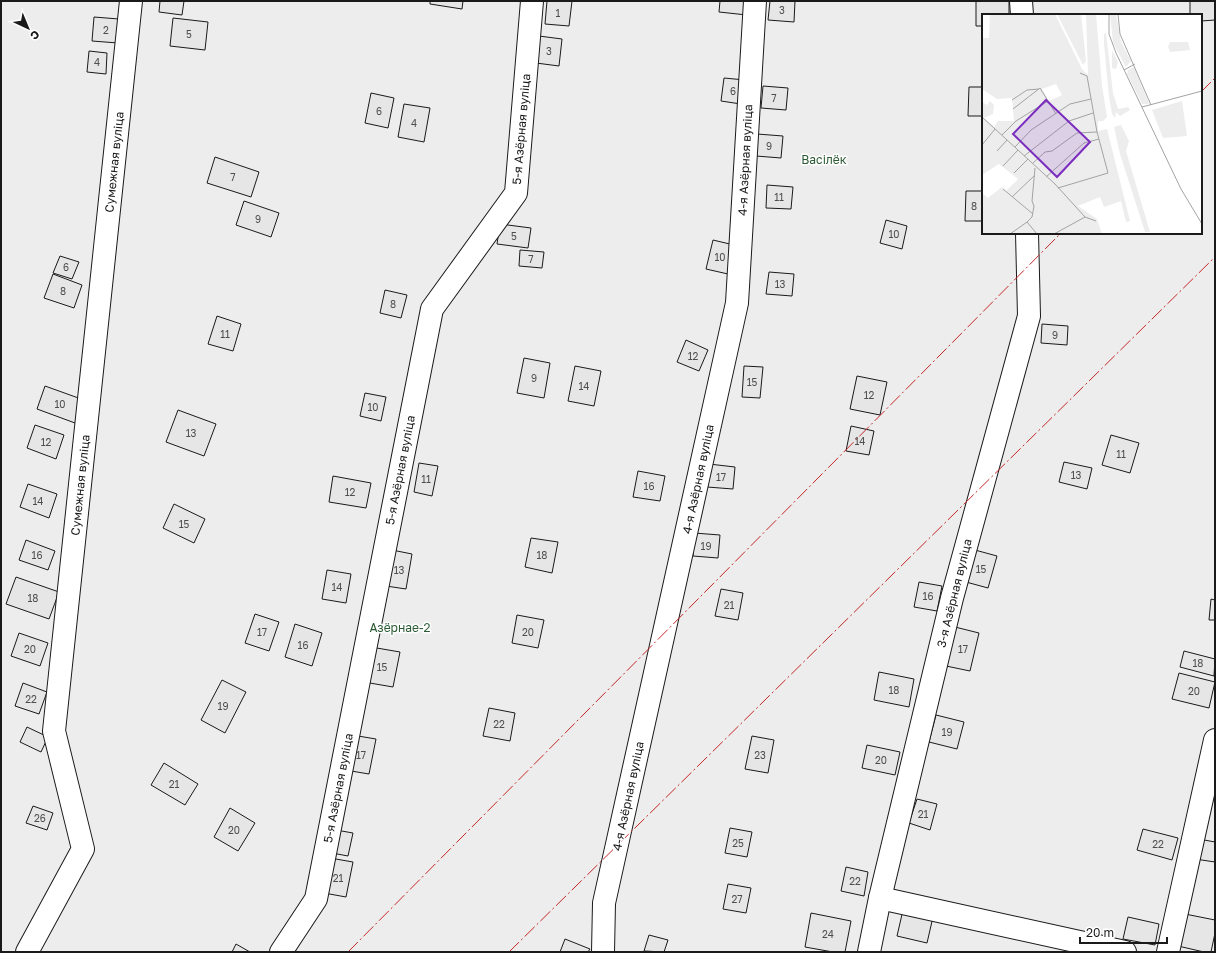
<svg xmlns="http://www.w3.org/2000/svg" width="1216" height="953" font-family="'Golos Text',sans-serif">
  <rect width="100%" height="100%" fill="#fff"/>
  <path fill="#ededed" stroke="#6a6a6a" fill-rule="evenodd" d="M 1,1 L 1215,1 L 1215,952 L 1,952 ZM 983,15 L 1201,15 L 1201,233 L 983,233 Z"/>
  <g fill="#e6e6e6" stroke="#1a1a1a">
    <polygon points="160,1 184,1 182,15 159,12"/>
    <polygon points="430,1 463,1 462,9 430,4"/>
    <polygon points="547,1 572,1 569,26 545,24"/>
    <polygon points="720,1 749,1 747,15 719,12"/>
    <polygon points="770,1 795,1 794,22 768,20"/>
    <polygon points="976,1 1009,1 1009,15 983,15 983,26 976,26"/>
    <polygon points="1190,1 1215,1 1215,20 1201,21 1201,15 1190,15"/>
    <polygon points="94,17 119,19 118,43 92,41"/>
    <polygon points="173,18 208,22 205,50 170,46"/>
    <polygon points="539,36 562,39 559,66 536,63"/>
    <polygon points="89,51 107,53 106,74 87,72"/>
    <polygon points="724,78 745,80 741,104 721,101"/>
    <polygon points="763,86 788,88 786,110 761,108"/>
    <polygon points="969,87 983,87 983,116 968,116"/>
    <polygon points="371,93 394,98 388,128 365,123"/>
    <polygon points="404,104 430,108 424,142 398,137"/>
    <polygon points="757,134 783,136 781,158 756,156"/>
    <polygon points="215,157 259,172 251,197 207,183"/>
    <polygon points="767,185 793,187 791,209 766,208"/>
    <polygon points="966,191 983,191 983,221 965,221"/>
    <polygon points="244,201 279,213 271,237 236,225"/>
    <polygon points="886,220 907,226 902,249 880,243"/>
    <polygon points="500,224 531,228 528,248 497,244"/>
    <polygon points="713,240 734,245 728,274 706,269"/>
    <polygon points="520,250 544,252 542,268 519,266"/>
    <polygon points="60,256 79,262 72,279 53,273"/>
    <polygon points="769,272 794,274 792,296 766,294"/>
    <polygon points="53,274 82,285 74,308 44,298"/>
    <polygon points="385,290 407,295 401,318 380,313"/>
    <polygon points="217,316 241,324 233,351 208,344"/>
    <polygon points="1042,324 1068,326 1067,345 1041,343"/>
    <polygon points="686,340 708,350 699,371 677,362"/>
    <polygon points="524,358 550,363 544,398 517,393"/>
    <polygon points="575,366 601,371 594,406 568,401"/>
    <polygon points="744,366 763,367 760,398 742,397"/>
    <polygon points="857,376 887,382 880,415 850,409"/>
    <polygon points="45,386 84,400 75,423 37,409"/>
    <polygon points="365,393 386,397 381,421 360,416"/>
    <polygon points="178,410 216,424 204,456 166,442"/>
    <polygon points="35,425 64,435 56,459 27,448"/>
    <polygon points="851,426 874,431 869,455 846,451"/>
    <polygon points="1111,435 1139,443 1130,473 1102,465"/>
    <polygon points="1064,462 1092,468 1087,489 1059,482"/>
    <polygon points="419,463 438,466 432,496 414,492"/>
    <polygon points="709,464 735,467 733,489 707,487"/>
    <polygon points="638,471 665,476 660,501 633,497"/>
    <polygon points="333,476 371,483 366,508 329,502"/>
    <polygon points="28,484 57,494 49,518 20,507"/>
    <polygon points="174,504 205,519 194,543 163,528"/>
    <polygon points="694,533 720,535 718,558 693,556"/>
    <polygon points="531,538 558,542 552,573 525,567"/>
    <polygon points="26,540 55,551 48,570 19,560"/>
    <polygon points="392,550 412,554 406,589 386,586"/>
    <polygon points="975,550 997,556 988,588 966,582"/>
    <polygon points="327,570 351,574 346,603 322,599"/>
    <polygon points="16,577 59,592 49,619 6,604"/>
    <polygon points="919,582 942,586 937,611 914,607"/>
    <polygon points="721,589 743,593 738,620 715,616"/>
    <polygon points="1211,599 1215,600 1215,620 1209,620"/>
    <polygon points="255,614 279,622 269,651 245,643"/>
    <polygon points="517,615 544,620 538,648 512,643"/>
    <polygon points="295,624 322,633 312,666 285,657"/>
    <polygon points="955,627 979,633 970,671 946,666"/>
    <polygon points="19,633 48,643 40,666 11,656"/>
    <polygon points="371,647 400,652 393,687 364,682"/>
    <polygon points="1184,651 1215,659 1214,676 1180,667"/>
    <polygon points="879,672 914,679 909,707 874,700"/>
    <polygon points="1179,673 1215,682 1209,708 1172,699"/>
    <polygon points="222,680 246,692 225,733 201,720"/>
    <polygon points="23,683 47,692 39,714 15,706"/>
    <polygon points="489,708 515,713 510,741 483,736"/>
    <polygon points="936,715 964,722 957,749 929,742"/>
    <polygon points="27,727 48,737 41,752 20,742"/>
    <polygon points="352,735 376,739 369,774 345,770"/>
    <polygon points="752,736 774,740 768,773 745,769"/>
    <polygon points="867,745 900,752 895,775 862,768"/>
    <polygon points="164,763 198,784 185,805 151,785"/>
    <polygon points="917,799 937,804 930,830 909,823"/>
    <polygon points="33,806 53,813 47,830 26,823"/>
    <polygon points="230,808 255,823 238,851 214,837"/>
    <polygon points="730,828 752,832 747,857 725,853"/>
    <polygon points="1143,829 1178,838 1172,860 1137,850"/>
    <polygon points="336,830 353,833 348,856 332,853"/>
    <polygon points="1199,839 1215,842 1215,862 1195,859"/>
    <polygon points="330,858 353,862 346,897 324,893"/>
    <polygon points="846,867 868,872 864,896 841,891"/>
    <polygon points="728,884 751,888 746,913 723,909"/>
    <polygon points="903,910 933,917 927,943 897,936"/>
    <polygon points="811,913 851,921 845,952 833,952 805,947"/>
    <polygon points="1185,914 1215,920 1215,933 1211,952 1204,952 1178,946"/>
    <polygon points="1128,917 1159,924 1155,945 1123,939"/>
    <polygon points="649,935 668,940 664,952 644,951"/>
    <polygon points="565,939 590,949 588,952 560,952"/>
    <polygon points="236,944 250,952 232,952"/>
  </g>
  <g fill="none" stroke-linecap="round" stroke-linejoin="round">
    <g stroke="#1a1a1a" stroke-width="24">
      <g id="street">
        <polyline points="1021,1 1022,15"/>
        <polyline points="880,898 1125,952"/>
        <polyline points="27,952 83,849 54,731 131,1"/>
        <polyline points="281,952 316,899 432,309 516,193 532,1"/>
        <polyline points="603,952 604,903 737,303 755,1"/>
        <polyline points="869,952 880,898 952,598 1029,316 1027,233"/>
        <polyline points="1168,952 1215,740"/>
      </g>
    </g>
    <use href="#street" stroke="#fff" stroke-width="22"/>
    <g stroke="#c62828" stroke-width="1" stroke-dasharray="14 3 2 3" stroke-linecap="butt">
      <polyline points="1201,92 1215,78"/>
      <polyline points="348,952 1061,233"/>
      <polyline points="509,952 1215,257"/>
    </g>
  </g>
  <g text-anchor="middle" dominant-baseline="central" stroke-width="3" stroke-linejoin="round" paint-order="stroke">
    <g font-size="10" fill="#4d4d4d">
      <text x="782" y="10">3</text>
      <text x="558" y="13">1</text>
      <text x="106" y="30">2</text>
      <text x="189" y="34">5</text>
      <text x="549" y="51">3</text>
      <text x="97" y="62">4</text>
      <text x="733" y="91">6</text>
      <text x="774" y="98">7</text>
      <text x="379" y="111">6</text>
      <text x="414" y="123">4</text>
      <text x="769" y="146">9</text>
      <text x="233" y="177">7</text>
      <text x="779" y="197">11</text>
      <text x="974" y="206">8</text>
      <text x="258" y="219">9</text>
      <text x="894" y="234">10</text>
      <text x="514" y="236">5</text>
      <text x="720" y="257">10</text>
      <text x="531" y="259">7</text>
      <text x="66" y="267">6</text>
      <text x="780" y="284">13</text>
      <text x="63" y="291">8</text>
      <text x="393" y="304">8</text>
      <text x="225" y="334">11</text>
      <text x="1055" y="335">9</text>
      <text x="693" y="356">12</text>
      <text x="534" y="378">9</text>
      <text x="752" y="382">15</text>
      <text x="584" y="386">14</text>
      <text x="869" y="395">12</text>
      <text x="60" y="404">10</text>
      <text x="373" y="407">10</text>
      <text x="191" y="433">13</text>
      <text x="860" y="441">14</text>
      <text x="46" y="442">12</text>
      <text x="1121" y="454">11</text>
      <text x="1076" y="475">13</text>
      <text x="721" y="477">17</text>
      <text x="426" y="479">11</text>
      <text x="649" y="486">16</text>
      <text x="350" y="492">12</text>
      <text x="38" y="501">14</text>
      <text x="184" y="524">15</text>
      <text x="706" y="546">19</text>
      <text x="37" y="555">16</text>
      <text x="542" y="555">18</text>
      <text x="981" y="569">15</text>
      <text x="399" y="570">13</text>
      <text x="337" y="587">14</text>
      <text x="928" y="596">16</text>
      <text x="33" y="598">18</text>
      <text x="729" y="605">21</text>
      <text x="262" y="632">17</text>
      <text x="528" y="632">20</text>
      <text x="303" y="645">16</text>
      <text x="30" y="649">20</text>
      <text x="963" y="649">17</text>
      <text x="1198" y="663">18</text>
      <text x="382" y="667">15</text>
      <text x="894" y="690">18</text>
      <text x="1194" y="691">20</text>
      <text x="31" y="699">22</text>
      <text x="223" y="706">19</text>
      <text x="499" y="724">22</text>
      <text x="947" y="732">19</text>
      <text x="361" y="755">17</text>
      <text x="760" y="755">23</text>
      <text x="881" y="760">20</text>
      <text x="174" y="784">21</text>
      <text x="923" y="814">21</text>
      <text x="40" y="818">26</text>
      <text x="234" y="830">20</text>
      <text x="738" y="843">25</text>
      <text x="1158" y="844">22</text>
      <text x="338" y="878">21</text>
      <text x="855" y="881">22</text>
      <text x="737" y="899">27</text>
      <text x="828" y="934">24</text>
    </g>
    <g font-size="12" fill="#1a1a1a" stroke="#fff">
      <text transform="translate(521 129) rotate(-85)">5-я Азёрная вуліца</text>
      <text transform="translate(745 160) rotate(-87)">4-я Азёрная вуліца</text>
      <text transform="translate(114 162) rotate(-84)">Сумежная вуліца</text>
      <text transform="translate(400 470) rotate(-79)">5-я Азёрная вуліца</text>
      <text transform="translate(698 479) rotate(-78)">4-я Азёрная вуліца</text>
      <text transform="translate(80 485) rotate(-84)">Сумежная вуліца</text>
      <text transform="translate(954 593) rotate(-76)">3-я Азёрная вуліца</text>
      <text transform="translate(338 788) rotate(-79)">5-я Азёрная вуліца</text>
      <text transform="translate(628 796) rotate(-78)">4-я Азёрная вуліца</text>
    </g>
    <g font-size="12" fill="#2b5a34" stroke="#fff">
      <text x="824" y="159">Васілёк</text>
      <text x="400" y="627">Азёрнае-2</text>
    </g>
  </g>
  <g transform="translate(982 14)">
    <rect width="220" height="220" fill="#fff"/>
    <path d="M 8,0 L 73,0 L 100,55 L 106,61 L 104,0 L 114,0 L 120,72 L 125,103 L 121,107 L 116,107 L 116,117 L 125,115 L 148,207 L 144,208 L 139,187 L 122,193 L 118,183 L 96,192 L 115,205 L 120,220 L 0,220 L 0,179 L 6,184 L 20,173 L 24,177 L 36,165 L 17,150 L 0,161 L 0,88 L 5,91 L 8,87 L 12,91 L 11,100 L 2,104 L 12,113 L 16,107 L 32,107 L 30,84 L 15,85 L 0,75 L 0,24 L 7,24 ZM 74,70 L 80,81 L 67,87 L 60,75 ZM 75,0 L 99,0 L 104,47 L 101,51 ZM 128,0 L 134,0 L 139,28 L 149,47 L 144,53 L 131,29 ZM 124,19 L 131,79 L 136,95 L 146,93 L 148,96 L 138,102 L 134,98 L 133,104 L 130,100 L 127,83 L 122,30 L 122,20 ZM 188,28 L 206,28 L 208,36 L 188,38 L 186,33 ZM 130,36 L 136,48 L 134,55 L 130,54 ZM 152,53 L 167,89 L 166,90 L 160,90 L 145,60 L 146,56 ZM 200,87 L 205,122 L 181,124 L 170,96 ZM 139,111 L 147,127 L 144,137 L 168,218 L 163,218 L 138,140 L 132,113 Z" fill="#ededed" fill-rule="evenodd"/>
    <path fill="none" stroke="#a3a3a3" stroke-width="1" d="M 127,0 L 127,20 L 134,39 L 199,175 L 220,210M 136,0 L 138,20 L 169,91M 142,56 L 153,50M 58,74 L 74,100M 30,86 L 45,76 L 57,75M 160,93 L 220,77M 31,95 L 58,74M 0,103 L 73,170 L 103,203M 20,121 L 34,107 L 66,87M 0,131 L 13,115M 33,133 L 49,116 L 88,90 L 109,85M 15,137 L 25,126M 42,142 L 87,107 L 111,99M 51,149 L 63,138 L 70,137 L 95,119 L 115,118M 21,152 L 36,136M 53,154 L 50,187 L 52,192 L 50,203 L 45,208 L 55,220M 32,159 L 46,145M 64,163 L 102,129 L 117,125M 76,174 L 126,159 L 115,118 L 105,62 L 98,59M 21,175 L 51,200M 30,183 L 52,162M 28,220 L 45,208M 72,220 L 103,203 L 114,207"/>
    <path fill="#7b2cbf" fill-opacity="0.15" stroke="#7b2cbf" stroke-width="2" d="M 64,86 L 108,128 L 75,163 L 31,120 Z"/>
    <rect width="220" height="220" fill="none" stroke="#1a1a1a" stroke-width="2"/>
  </g>
  <rect width="1216" height="953" fill="none" stroke="#1a1a1a" stroke-width="4"/>
  <g transform="translate(28 28) rotate(136)" stroke="#ffffff" stroke-width="3" paint-order="stroke">
  <path d="M0-3L7 15L0 10L-7 15Z" fill="#1a1a1a"/>
  <text y="-6" font-size="11" font-weight="bold" text-anchor="middle" fill="#1a1a1a">С</text>
  </g>
  <path d="M1080 937v6h87v-6" fill="none" stroke="#1a1a1a" stroke-width="2"/>
  <text x="1086" y="937" font-size="12" fill="#1a1a1a" stroke="#ffffff" stroke-width="3" paint-order="stroke">20 m</text>
</svg>
